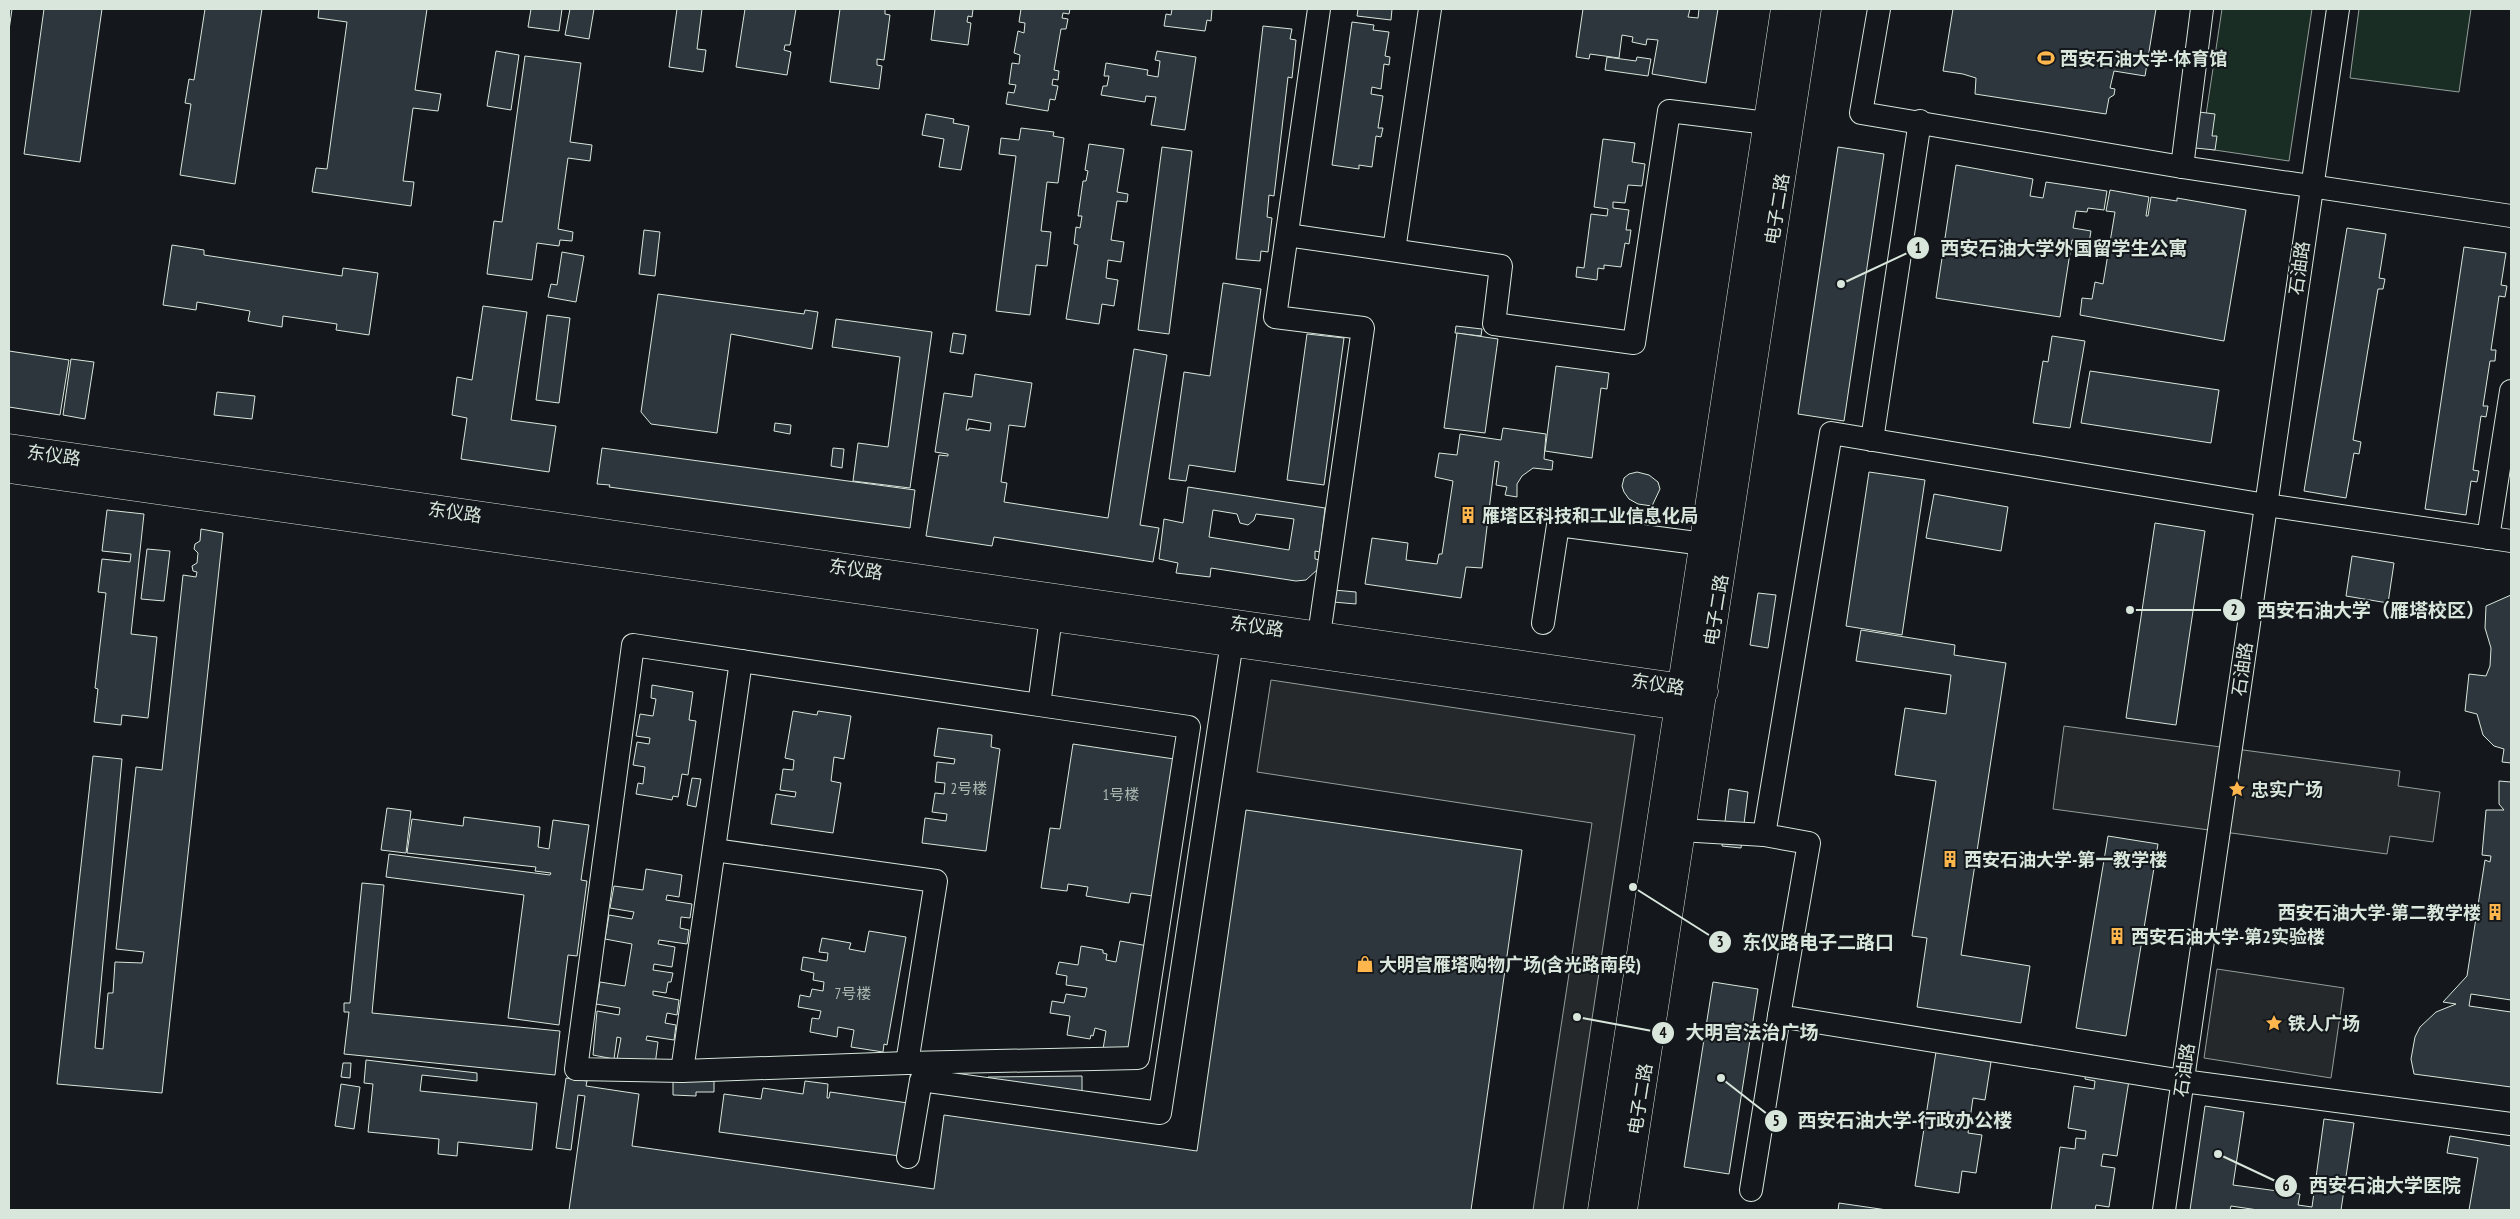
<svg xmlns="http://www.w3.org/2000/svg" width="2520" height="1219" font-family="'PT Sans Narrow','Noto Sans SC',sans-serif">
  <rect width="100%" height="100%" fill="#14181c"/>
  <g fill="#1a2d24" stroke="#939e99">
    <polygon points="2222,9 2312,9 2289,161 2201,148"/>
    <polygon points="2359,9 2471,9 2459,92 2350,78"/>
  </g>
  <g fill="#24282b" stroke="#939e99">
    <polygon points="1271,680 1635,735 1563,1210 1533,1210 1592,823 1257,772"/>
    <polygon points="2064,726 2400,771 2398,786 2440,792 2433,842 2390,836 2387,854 2053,809"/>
    <polygon points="2217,969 2344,988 2331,1078 2204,1058"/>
  </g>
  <g fill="#2c363c" stroke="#d8e6dc" fill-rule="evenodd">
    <polygon points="9,9 12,9 9,30"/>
    <polygon points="44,9 102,9 80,162 24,154"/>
    <polygon points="205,9 262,9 235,184 180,175 191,104 185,103 189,79 194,80"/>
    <polygon points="319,9 427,9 415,90 441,94 438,111 413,108 403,181 414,182 411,206 312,192 316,168 327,169 347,22 318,18"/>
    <polygon points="531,9 562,9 559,31 528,27"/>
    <polygon points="570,9 594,9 589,39 565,35"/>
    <polygon points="677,9 702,9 697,49 706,50 703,72 669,67"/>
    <polygon points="745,9 796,9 790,45 785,45 784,50 791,52 787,75 736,67"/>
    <polygon points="840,9 891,9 885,9 885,14 890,15 884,60 877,59 877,65 882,66 879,89 830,82"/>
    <polygon points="935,9 973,9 972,17 968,16 967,22 971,23 968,45 931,40"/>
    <polygon points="1021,9 1070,9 1069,14 1063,13 1062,18 1068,19 1066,29 1061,29 1054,70 1059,71 1058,80 1053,79 1052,85 1058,86 1055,100 1050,99 1048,111 1006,104 1008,92 1014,93 1016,85 1009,84 1012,63 1019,64 1020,55 1014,53 1018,31 1024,33 1025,23 1019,22"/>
    <polygon points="1172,9 1212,9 1211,21 1207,20 1205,31 1164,26 1166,14 1171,15"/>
    <polygon points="1358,9 1392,9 1391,20 1357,16"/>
    <polygon points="1583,9 1690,9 1688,17 1698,18 1699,9 1718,9 1706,83 1652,74 1658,40 1647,39 1646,45 1632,42 1633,37 1622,35 1619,58 1590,54 1589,59 1576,57"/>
    <polygon points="1953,9 2156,9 2145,76 2114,71 2110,88 2115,89 2114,95 2109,98 2106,114 1975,94 1976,78 1963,74 1943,71"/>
    <polygon points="1352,22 1374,25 1373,30 1389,32 1385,56 1390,57 1389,65 1384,64 1381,89 1372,87 1371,94 1383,96 1378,128 1383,128 1381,137 1376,136 1372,167 1359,165 1359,169 1332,165"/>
    <polygon points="1263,26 1292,29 1290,39 1296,40 1292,78 1288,77 1274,196 1269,195 1267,217 1272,218 1268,252 1261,251 1260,261 1236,259"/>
    <polygon points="496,51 519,55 511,110 487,106"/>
    <polygon points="1157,51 1196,57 1185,130 1151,125 1156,97 1146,96 1145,102 1101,95 1103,86 1107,86 1109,76 1104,76 1106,63 1148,70 1147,75 1158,77 1160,61 1155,60"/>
    <polygon points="525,56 581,63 570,142 592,145 590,161 568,158 558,229 573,232 572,241 560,240 559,246 537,243 532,280 487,274 494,221 502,222"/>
    <polygon points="1607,57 1636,61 1637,57 1651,59 1648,76 1605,70"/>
    <polygon points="2199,112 2215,114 2212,136 2217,136 2215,150 2195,148"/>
    <polygon points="926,114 954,119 953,123 969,126 961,170 939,167 944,139 922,135"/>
    <polygon points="1021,128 1054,132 1053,136 1064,138 1058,183 1047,182 1041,231 1051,232 1047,266 1036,265 1030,315 996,311 1016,156 999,154 1001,138 1019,140"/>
    <polygon points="1603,139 1635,143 1632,162 1645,164 1642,186 1628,185 1625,203 1613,202 1613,208 1629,210 1626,230 1631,230 1629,244 1625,243 1621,267 1604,265 1604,269 1598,268 1597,280 1576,277 1577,267 1584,268 1591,214 1607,216 1608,209 1594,207"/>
    <polygon points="1089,144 1124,149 1117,192 1128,194 1127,202 1117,201 1111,240 1124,242 1121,262 1108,260 1106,278 1118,280 1114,306 1102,304 1099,324 1066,319 1078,245 1074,244 1076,227 1080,228 1082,216 1078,216 1083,181 1086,181 1088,171 1085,170"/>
    <polygon points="1162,147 1192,151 1169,334 1138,330"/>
    <polygon points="1838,147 1884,154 1844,421 1798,414"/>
    <polygon points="1956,165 2033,179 2030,196 2043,198 2046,182 2107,191 2104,210 2088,208 2087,212 2076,211 2073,228 2091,231 2089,243 2072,240 2060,317 1936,298"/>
    <polygon points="2110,190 2149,197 2146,216 2148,216 2151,197 2177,201 2177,198 2246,210 2224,341 2080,315 2082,298 2092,299 2095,282 2103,284 2115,212 2106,211"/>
    <polygon points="2347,228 2386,234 2379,278 2385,279 2383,289 2378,289 2353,440 2361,442 2359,454 2354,453 2346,498 2304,491"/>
    <polygon points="644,230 660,232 655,276 639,274"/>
    <polygon points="172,245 204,250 204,255 342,276 343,268 378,273 369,335 336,330 337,324 283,316 282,327 248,321 250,311 197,302 196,310 163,305"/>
    <polygon points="2464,247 2506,253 2501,285 2507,286 2505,297 2499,296 2491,350 2496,350 2495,361 2490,361 2483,406 2488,406 2486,417 2481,416 2473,470 2479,471 2477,482 2471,481 2466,515 2425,509"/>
    <polygon points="562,252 584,256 576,302 548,297 551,284 557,285"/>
    <polygon points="1223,283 1261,289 1235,472 1189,465 1186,481 1169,479 1184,372 1210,376"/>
    <polygon points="658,294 804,314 805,310 818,312 812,349 731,334 717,433 651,424 641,412"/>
    <polygon points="483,306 527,312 511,420 556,426 549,472 461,459 467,418 452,415 457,377 472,380"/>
    <polygon points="547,315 570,318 559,403 536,400"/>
    <polygon points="836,319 932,332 910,488 853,481 858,443 888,447 900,357 832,347"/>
    <polygon points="1456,326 1482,329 1481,336 1455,333"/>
    <polygon points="953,333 966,335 963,354 950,352"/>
    <polygon points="1457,333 1498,339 1485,433 1444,428"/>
    <polygon points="1307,334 1344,338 1324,485 1287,480"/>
    <polygon points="2052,336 2085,341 2070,428 2033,423 2043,361 2048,362"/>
    <path d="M 1134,349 L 1167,355 L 1140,525 L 1159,528 L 1153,562 L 994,537 L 992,546 L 926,536 L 939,455 L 948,456 L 948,454 L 935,452 L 944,393 L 972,397 L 975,374 L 1032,383 L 1025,427 L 1009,425 L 1001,482 L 1007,483 L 1004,502 L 1108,518 ZM 968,419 L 991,423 L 990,431 L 969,428 L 969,430 L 966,430 Z"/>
    <polygon points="9,351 69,360 60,415 9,407"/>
    <polygon points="71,359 94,362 85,419 63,415"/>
    <polygon points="1556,366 1609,373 1607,389 1601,388 1592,458 1545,451"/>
    <polygon points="2090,371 2219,390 2211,443 2081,423"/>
    <polygon points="217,392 255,396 252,419 214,415"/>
    <polygon points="775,423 791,425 790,434 774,431"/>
    <polygon points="1503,428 1546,434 1544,459 1553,461 1552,470 1533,468 1522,476 1517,484 1517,497 1505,495 1507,487 1496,485 1499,462 1495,461 1482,568 1466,567 1461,598 1365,584 1372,538 1408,543 1406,560 1437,564 1439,554 1442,554 1453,481 1435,477 1439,453 1457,455 1460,434 1501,440"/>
    <polygon points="602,448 915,490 910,528 609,487 610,485 597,484"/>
    <polygon points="833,448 844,449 842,468 831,466"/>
    <polygon points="1637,472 1649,475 1658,482 1660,489 1652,506 1638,504 1629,499 1624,492 1622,486 1624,478 1629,474"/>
    <polygon points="1869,472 1925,480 1902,635 1846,626"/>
    <path d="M 1188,487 L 1325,508 L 1320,552 L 1315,551 L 1315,559 L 1320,560 L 1318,569 L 1306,580 L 1296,581 L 1211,568 L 1210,577 L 1176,573 L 1178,563 L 1159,559 L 1164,519 L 1183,523 ZM 1213,510 L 1237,514 L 1240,523 L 1248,525 L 1254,520 L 1256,514 L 1294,519 L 1289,550 L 1209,537 Z"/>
    <polygon points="1934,494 2008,507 2001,551 1926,538"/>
    <polygon points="107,510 144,514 131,634 157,637 148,718 122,715 121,725 94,722 98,689 95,688 106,593 98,592 102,559 130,562 131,554 102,551"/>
    <polygon points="2155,523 2205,531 2176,725 2126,718"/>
    <polygon points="201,529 223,533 162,1093 57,1084 93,756 122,759 95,1048 103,1049 108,993 113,993 115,962 142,963 144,952 116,949 136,767 162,770 183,575 196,577 197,572 193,571 192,566 197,563 198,553 194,549 195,544 200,541"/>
    <polygon points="147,549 170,551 164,601 141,599"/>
    <polygon points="2352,556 2394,563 2388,603 2346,596"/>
    <polygon points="1334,590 1356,592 1356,604 1333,602"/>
    <polygon points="1758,593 1776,595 1768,648 1750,645"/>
    <polygon points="2511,595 2511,763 2502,762 2504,749 2494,746 2483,735 2477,714 2465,711 2469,674 2486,676 2490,666 2491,648 2485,628 2486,606"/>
    <polygon points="1861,630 1955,645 1954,655 2006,663 1961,955 2030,966 2021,1023 1917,1007 1927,938 1912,936 1936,781 1895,775 1905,708 1946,714 1951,675 1856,661"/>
    <polygon points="652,685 693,692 689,720 696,721 688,775 682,774 678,797 673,796 672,800 636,794 638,783 643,784 645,767 633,765 637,742 649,744 650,738 636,736 640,714 653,716 656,699 651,698"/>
    <polygon points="793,711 817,715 818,711 851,716 844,759 834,757 831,781 841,783 833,833 771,824 776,794 795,797 796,792 780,790 783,769 793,770 794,760 785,758"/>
    <polygon points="938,728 992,735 991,747 1000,749 986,851 922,843 925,818 946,821 947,814 932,812 935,793 944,794 945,783 935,782 937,762 954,764 955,759 934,756"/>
    <polygon points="1073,744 1181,760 1160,897 1131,893 1129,903 1086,896 1088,887 1068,884 1067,891 1041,888 1050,828 1060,829"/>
    <polygon points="692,778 701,779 696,807 687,805"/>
    <polygon points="2499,781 2511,782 2511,1000 2471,994 2469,1006 2511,1012 2511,1087 2414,1074 2411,1059 2415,1037 2420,1027 2436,1012 2456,1004 2443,1002 2467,976 2485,860 2490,862 2491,856 2482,855 2486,810 2504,810 2499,804"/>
    <polygon points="1729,789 1748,792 1741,848 1722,846"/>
    <polygon points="387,808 411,811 406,853 381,850"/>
    <polygon points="1246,810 1522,850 1471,1210 569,1210 585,1096 578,1095 571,1150 556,1148 566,1078 587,1081 586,1086 639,1094 632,1146 934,1189 944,1115 1197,1151"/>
    <polygon points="464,817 540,827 538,847 549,849 553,820 589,825 581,880 587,881 577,956 568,955 559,1025 508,1018 524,895 386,877 389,854 550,875 551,873 535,871 536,867 407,853 412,819 463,826"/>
    <polygon points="2108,836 2158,844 2126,1036 2076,1028"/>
    <polygon points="646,869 682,875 679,897 667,895 666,900 692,904 690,918 681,917 680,928 689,930 687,944 659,940 658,944 675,947 672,967 654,964 653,970 673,973 671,982 668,982 666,993 653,991 653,995 679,1000 677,1015 667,1013 665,1023 676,1025 674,1040 647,1036 646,1040 658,1042 655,1065 617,1059 621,1038 617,1037 614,1059 593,1055 597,1011 619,1015 620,1008 596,1004 600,982 625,986 632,944 605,939 609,915 632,919 634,912 610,908 614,886 643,890"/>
    <polygon points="362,883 384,885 372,1013 560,1031 555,1075 344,1054 349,1012 344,1012 344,1003 350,1003"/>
    <polygon points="869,931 906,937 887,1045 884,1044 883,1052 851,1047 854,1030 838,1027 837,1037 810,1032 812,1018 819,1019 821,1011 798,1007 800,995 810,997 812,989 823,991 824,982 813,980 814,973 801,970 803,957 827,961 828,953 819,952 822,938 851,943 849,949 865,952"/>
    <polygon points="1120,941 1148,946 1130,1053 1103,1049 1106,1031 1095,1028 1093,1036 1091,1035 1090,1039 1067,1035 1070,1016 1050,1013 1052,1001 1064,1003 1066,994 1085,997 1087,988 1066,985 1067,976 1056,974 1059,962 1078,965 1081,946 1103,950 1103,953 1107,954 1106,960 1116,962"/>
    <polygon points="1713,982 1758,989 1729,1174 1684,1167"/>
    <polygon points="1938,1039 1981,1046 1979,1060 1991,1062 1985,1100 1973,1098 1968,1133 1982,1135 1976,1173 1962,1171 1959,1193 1915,1186"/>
    <polygon points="366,1060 477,1073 477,1081 422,1075 420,1091 537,1103 532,1150 458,1142 457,1156 438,1154 439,1139 368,1132 373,1084 364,1083"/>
    <polygon points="343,1063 351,1063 350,1078 341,1077"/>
    <polygon points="2086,1068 2130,1074 2117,1156 2103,1154 2101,1166 2115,1168 2109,1207 2096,1205 2095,1210 2051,1210 2060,1147 2075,1149 2076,1138 2085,1139 2086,1131 2068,1128 2074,1086 2094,1089 2095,1081 2085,1079"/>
    <polygon points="1082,1076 1082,1099 988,1086 988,1077"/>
    <polygon points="673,1081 714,1081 714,1092 696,1092 696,1096 673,1095"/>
    <polygon points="805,1081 828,1084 827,1098 829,1098 830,1092 908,1103 900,1156 719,1132 724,1094 761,1099 763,1088 803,1094"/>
    <polygon points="341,1084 360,1087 354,1129 335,1126"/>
    <polygon points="2205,1106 2244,1112 2233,1185 2300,1194 2298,1205 2312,1207 2324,1119 2354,1123 2341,1210 2258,1210 2231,1206 2230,1210 2190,1210"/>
    <polygon points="2450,1136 2511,1146 2511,1210 2469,1210 2478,1158 2447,1153"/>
    <polygon points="1839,1203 1887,1210 1838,1210"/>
  </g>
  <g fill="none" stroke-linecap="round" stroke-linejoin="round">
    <g stroke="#d8e6dc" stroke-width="24">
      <g id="minor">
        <polyline points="1319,9 1275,317 1363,328 1319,635"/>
        <polyline points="1879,9 1861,113 2182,167 2511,216"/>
        <polyline points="2182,167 2202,9"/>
        <polyline points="1287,235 1501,266 1494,324 1634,343 1669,111 1767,123"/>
        <polyline points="1394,250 1430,9"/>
        <polyline points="1872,440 1920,121"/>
        <polyline points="2488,538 2511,391"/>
        <polyline points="1543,623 1558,525 1704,544"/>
        <polyline points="1039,705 633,645 576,1069 682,1071 907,1063 1138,1058 1189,727 1039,705 1051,617"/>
        <polyline points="1680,830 1764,835 1809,843 1779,1016 2183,1081 2511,1124"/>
        <polyline points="1764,835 1831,433 2266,505 2511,541"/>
        <polyline points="714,850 936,881 907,1063"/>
        <polyline points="682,1071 741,661"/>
        <polyline points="908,1157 921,1080 1160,1113 1232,642"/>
        <polyline points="1751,1190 1779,1016"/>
        <polyline points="2164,1210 2338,9"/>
      </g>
    </g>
    <g stroke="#d8e6dc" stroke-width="29">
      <g id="major">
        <polyline points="9,448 1704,691"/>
        <polyline points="9,469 1666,704"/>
        <polyline points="1602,1210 1785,9"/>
        <polyline points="1623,1210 1807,9"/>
      </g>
    </g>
    <use href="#minor" stroke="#14181c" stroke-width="22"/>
    <use href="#major" stroke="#14181c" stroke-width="28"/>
  </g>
  <defs>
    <g id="stadium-bare" transform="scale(1.35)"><path d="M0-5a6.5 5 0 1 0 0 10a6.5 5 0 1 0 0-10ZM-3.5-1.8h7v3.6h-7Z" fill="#ffb74d" stroke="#14181c" stroke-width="2.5" paint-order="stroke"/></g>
    <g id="building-bare" transform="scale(1.35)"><path d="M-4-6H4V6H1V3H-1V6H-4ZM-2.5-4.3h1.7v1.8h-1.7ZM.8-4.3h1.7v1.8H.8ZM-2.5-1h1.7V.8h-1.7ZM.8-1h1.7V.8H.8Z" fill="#ffb74d" stroke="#14181c" stroke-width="2.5" paint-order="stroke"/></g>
    <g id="sight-bare" transform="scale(1.35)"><path d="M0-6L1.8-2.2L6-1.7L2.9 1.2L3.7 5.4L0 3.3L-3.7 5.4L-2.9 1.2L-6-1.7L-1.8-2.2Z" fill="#ffb74d" stroke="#14181c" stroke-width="2.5" paint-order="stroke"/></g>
    <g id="shop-bare" transform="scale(1.35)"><path d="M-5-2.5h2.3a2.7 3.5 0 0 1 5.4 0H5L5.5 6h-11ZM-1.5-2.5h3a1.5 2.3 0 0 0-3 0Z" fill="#ffb74d" stroke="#14181c" stroke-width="2.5" paint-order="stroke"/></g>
  </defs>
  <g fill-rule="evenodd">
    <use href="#stadium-bare" x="2046" y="58"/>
    <use href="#building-bare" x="1468" y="515"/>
    <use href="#sight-bare" x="2237" y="789"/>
    <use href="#building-bare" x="1950" y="859"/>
    <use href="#building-bare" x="2495" y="912"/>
    <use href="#building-bare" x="2117" y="936"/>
    <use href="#shop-bare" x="1365" y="964"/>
    <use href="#sight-bare" x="2274" y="1023"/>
  </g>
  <g text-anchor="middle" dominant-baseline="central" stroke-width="4" stroke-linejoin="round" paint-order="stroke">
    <g font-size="15" fill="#adbab4">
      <text x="969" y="788">2号楼</text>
      <text x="1121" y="794">1号楼</text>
      <text x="853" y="993">7号楼</text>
    </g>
    <g font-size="18" font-weight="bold" fill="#d8e6dc" stroke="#14181c" text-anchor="start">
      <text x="2060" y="58">西安石油大学-体育馆</text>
      <text x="1482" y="515">雁塔区科技和工业信息化局</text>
      <text x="2251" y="789">忠实广场</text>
      <text x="1964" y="859">西安石油大学-第一教学楼</text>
      <text x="2481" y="912" text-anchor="end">西安石油大学-第二教学楼</text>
      <text x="2131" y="936">西安石油大学-第2实验楼</text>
      <text x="1379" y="964">大明宫雁塔购物广场(含光路南段)</text>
      <text x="2288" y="1023">铁人广场</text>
    </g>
    <g font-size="18" fill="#d8e6dc" stroke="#14181c">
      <text transform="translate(1777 209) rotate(-81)">电子二路</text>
      <text transform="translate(2299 268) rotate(-82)">石油路</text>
      <text transform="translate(54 455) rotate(8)">东仪路</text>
      <text transform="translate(455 512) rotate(8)">东仪路</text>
      <text transform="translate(856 569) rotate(8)">东仪路</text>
      <text transform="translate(1716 610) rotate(-81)">电子二路</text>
      <text transform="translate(1257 626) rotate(8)">东仪路</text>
      <text transform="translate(2242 669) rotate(-82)">石油路</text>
      <text transform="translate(1658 684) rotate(9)">东仪路</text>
      <text transform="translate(2184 1070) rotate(-82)">石油路</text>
      <text transform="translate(1640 1099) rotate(-81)">电子二路</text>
    </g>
  </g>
  <path fill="none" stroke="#d8e6dc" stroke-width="2" d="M1841 284L1918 248M2130 610L2234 610M1633 887L1720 942M1577 1017L1663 1033M1721 1078L1776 1121M2218 1154L2286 1186"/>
  <g fill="#d8e6dc" stroke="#14181c" stroke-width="2">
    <circle cx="1841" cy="284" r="5"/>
    <circle cx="2130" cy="610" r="5"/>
    <circle cx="1633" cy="887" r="5"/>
    <circle cx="1577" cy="1017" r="5"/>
    <circle cx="1721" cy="1078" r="5"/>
    <circle cx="2218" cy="1154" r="5"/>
    <circle cx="1918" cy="248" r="12"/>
    <circle cx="2234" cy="610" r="12"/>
    <circle cx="1720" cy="942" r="12"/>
    <circle cx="1663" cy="1033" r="12"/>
    <circle cx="1776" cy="1121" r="12"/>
    <circle cx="2286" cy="1186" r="12"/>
  </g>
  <g font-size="15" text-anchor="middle" font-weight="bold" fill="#111">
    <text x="1918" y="253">1</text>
    <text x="2234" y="615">2</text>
    <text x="1720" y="947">3</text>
    <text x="1663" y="1038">4</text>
    <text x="1776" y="1126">5</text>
    <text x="2286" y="1191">6</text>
  </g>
  <g font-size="19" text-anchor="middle" font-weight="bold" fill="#d8e6dc" stroke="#14181c" stroke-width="4" stroke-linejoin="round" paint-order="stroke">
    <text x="2064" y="255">西安石油大学外国留学生公寓</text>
    <text x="2371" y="617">西安石油大学（雁塔校区）</text>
    <text x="1818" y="949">东仪路电子二路口</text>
    <text x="1752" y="1039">大明宫法治广场</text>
    <text x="1905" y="1127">西安石油大学-行政办公楼</text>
    <text x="2385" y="1192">西安石油大学医院</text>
  </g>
  <rect width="2520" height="1219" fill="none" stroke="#d8e6dc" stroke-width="20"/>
</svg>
